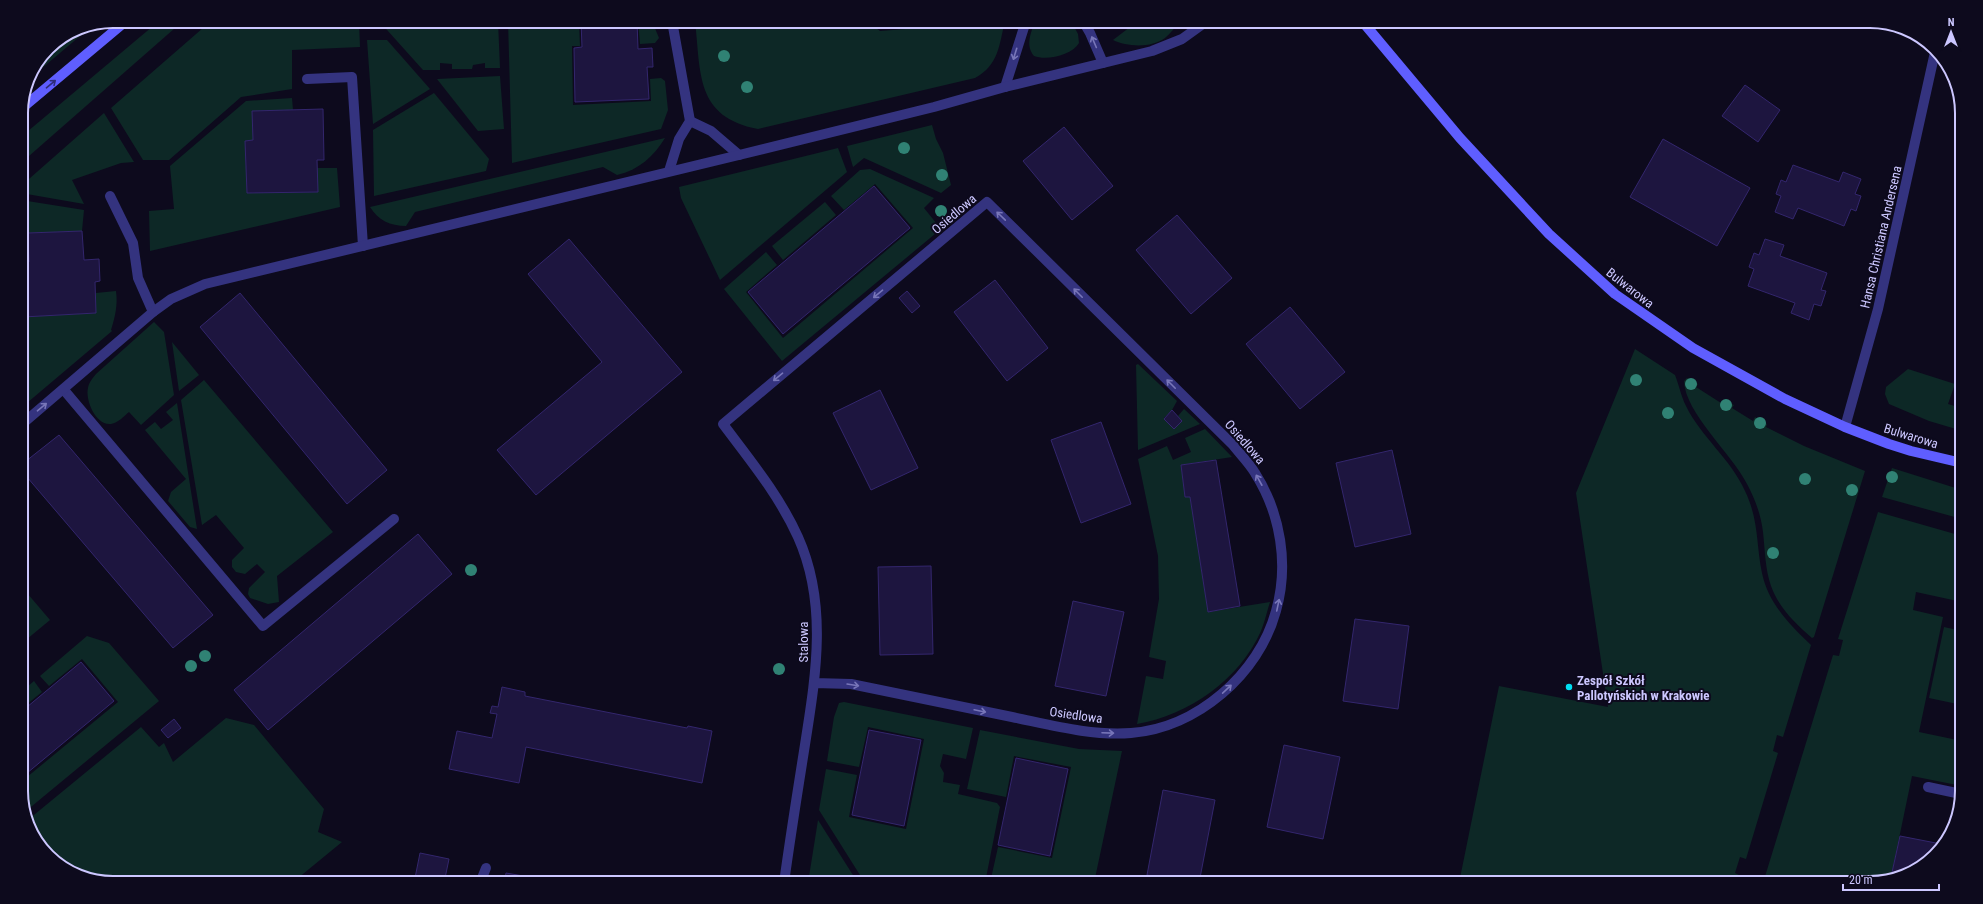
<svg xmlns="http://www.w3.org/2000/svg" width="1983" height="904" font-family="'Roboto Condensed',sans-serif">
  <rect width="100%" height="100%" fill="#0d0a1d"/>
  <g fill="#0d2826">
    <polygon points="159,21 183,21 21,163 21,137"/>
    <polygon points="211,21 359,21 360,47 292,50 292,89 241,97 169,160 143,160 111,108"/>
    <polygon points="379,21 498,21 500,68 485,68 485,63 473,65 472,69 452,69 452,64 440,63 440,70 423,70"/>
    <polygon points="508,21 579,21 580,46 572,46 573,105 651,101 650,79 661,78 665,81 668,110 661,129 512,163"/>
    <polygon points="638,21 652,21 659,38 655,43 640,44"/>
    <path d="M 695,21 L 867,21 L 880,31 L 1005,21 C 999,45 999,65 975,78 L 758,129 C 695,117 701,73 695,21 Z"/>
    <path d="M 1035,21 L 1071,21 L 1078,34 L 1079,43 C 1072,55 1047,61 1034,56 C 1025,45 1031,33 1035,21 Z"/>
    <path d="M 1130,21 L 1180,21 C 1175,27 1171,33 1165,38 C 1152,48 1127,47 1113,40 L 1134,24 Z"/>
    <polygon points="93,25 28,80 48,48 78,28"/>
    <polygon points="367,40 387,40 430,89 373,124"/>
    <polygon points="500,76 504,129 478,131 437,79"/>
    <polygon points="434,93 489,159 486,171 374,196 373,130"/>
    <polygon points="292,98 293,110 253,140 245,141 247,193 318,192 317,168 337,168 340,207 150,251 149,211 174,209 170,166 246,101"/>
    <polygon points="104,113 134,162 121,163 72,180 84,204 21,193 21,186"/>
    <polygon points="932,125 936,139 943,153 951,185 941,193 864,158 853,167 847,146"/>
    <path d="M 665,138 C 654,156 639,170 617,175 L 603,167 L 415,212 L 406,226 C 390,226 378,220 370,207 Z"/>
    <polygon points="838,148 847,172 720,280 681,198 679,187"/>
    <polygon points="870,169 934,198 924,208 941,229 782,361 724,289 766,252 777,265 746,292 783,338 913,228 875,184 844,210 831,196 860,170"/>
    <polygon points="21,200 84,210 82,231 28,233 29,262 21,262"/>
    <polygon points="825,202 836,215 783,260 772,246"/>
    <path d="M 21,277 L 23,317 L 96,313 L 96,293 L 116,291 C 118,305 115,317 111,330 L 112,331 L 21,408 Z"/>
    <path d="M 154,322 L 164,332 L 174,395 L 141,425 L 129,412 C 124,416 118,423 111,424 C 96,426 85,400 88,388 C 89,382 93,378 96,374 Z"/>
    <polygon points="172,342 199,375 179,391"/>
    <path d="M 1635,349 L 1675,375 C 1679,385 1681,396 1686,406 C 1701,437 1731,459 1745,491 C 1759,520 1756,544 1762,573 C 1768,603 1790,625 1811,645 L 1783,737 L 1777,735 L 1773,751 L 1778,753 L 1746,859 L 1740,857 L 1735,873 L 1739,875 L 1737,883 L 1459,883 L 1499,686 L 1608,707 L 1576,493 Z"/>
    <polygon points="1138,364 1177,401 1172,410 1164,418 1174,428 1182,421 1178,416 1184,409 1200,424 1138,450 1136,365"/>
    <polygon points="1908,369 1955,384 1948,404 1958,407 1958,422 1956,429 1929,421 1889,404 1885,394 1886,387"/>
    <path d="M 1687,378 L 1698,384 L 1696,387 L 1721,403 L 1723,400 L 1734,405 L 1732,408 L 1753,421 L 1755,417 L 1767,424 L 1766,427 L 1804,446 L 1865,471 L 1814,637 L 1812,638 C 1795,623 1779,608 1771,586 C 1765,569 1765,550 1763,532 C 1761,515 1755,499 1747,484 C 1732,454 1685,413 1684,381 Z"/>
    <polygon points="204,380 333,532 277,576 279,602 268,604 250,598 248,594 249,588 265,572 257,564 245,574 236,572 232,567 232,560 244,548 216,515 202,525 181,400"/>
    <polygon points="177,403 197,529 190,527 168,501 171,492 186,479 145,430 155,422 161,429 173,420 166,412"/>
    <path d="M 1205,429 L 1232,457 L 1181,465 L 1185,497 L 1190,497 L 1208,612 L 1270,602 C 1267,611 1265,621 1261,631 C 1239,680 1189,715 1137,724 L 1146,676 L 1163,679 L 1166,661 L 1149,657 L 1159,599 L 1158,556 L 1138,459 L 1167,446 L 1173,460 L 1191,452 L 1185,438 Z"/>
    <polygon points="1892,468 1962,490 1962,519 1882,497"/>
    <polygon points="1878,512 1962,536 1962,602 1916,592 1913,610 1943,617 1919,732 1962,741 1962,786 1912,776 1891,877 1870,883 1763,883 1833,655 1839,656 1843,640 1838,639"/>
    <polygon points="21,586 50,620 21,644"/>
    <polygon points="1944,627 1962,631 1962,705 1929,698"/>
    <polygon points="87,636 109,643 159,701 26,811 21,797 21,782 118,702 82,659 49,686 40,676"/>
    <polygon points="34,681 42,692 21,709 21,692"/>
    <polygon points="844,702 973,728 966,759 943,754 940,766 944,773 943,782 960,785 958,794 997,803 1000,807 985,883 865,883 819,810 826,769 857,775 849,817 906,829 924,739 868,727 859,767 827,761 834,717 839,703"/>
    <polygon points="226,718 254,725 324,809 318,832 342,842 292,883 113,883 77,876 42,847 46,843 29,819 141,727 159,747 164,743 173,762"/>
    <polygon points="980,730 1079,749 1122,751 1094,883 990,883 998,847 1052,858 1071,767 1014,756 1006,797 967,789"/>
    <polygon points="818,820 858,883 808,883"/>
  </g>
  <g fill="#1d153f" stroke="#33266d">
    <polygon points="581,21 637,21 638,49 652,48 653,67 647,67 649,99 575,102 574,48 582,47"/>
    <polygon points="1745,85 1780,110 1758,142 1722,116"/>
    <polygon points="323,109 324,160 317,160 318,192 247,193 245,141 253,140 252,111"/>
    <polygon points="1064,127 1113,186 1072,220 1023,161"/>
    <polygon points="1663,139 1750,188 1717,246 1630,197"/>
    <polygon points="1793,165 1839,182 1843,172 1861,179 1855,194 1861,196 1856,211 1851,209 1844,226 1798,208 1793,219 1775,212 1781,196 1776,194 1781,180 1786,182"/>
    <polygon points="874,186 910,228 783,334 748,292"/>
    <polygon points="1177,215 1232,278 1191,314 1136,250"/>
    <polygon points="82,231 84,260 99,259 100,281 95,282 96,313 23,317 21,262 29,262 28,233"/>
    <polygon points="569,239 682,372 536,495 497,450 602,362 528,274"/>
    <polygon points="1765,239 1784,245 1780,256 1827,273 1821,290 1826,291 1821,306 1814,304 1809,320 1791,313 1795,303 1748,286 1754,269 1749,267 1754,253 1759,255"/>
    <polygon points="995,280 1048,348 1007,381 954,312"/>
    <polygon points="907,291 920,306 912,313 899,298"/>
    <polygon points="240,293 387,470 347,504 200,327"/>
    <polygon points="1290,307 1345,372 1300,409 1246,344"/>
    <polygon points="880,390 918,468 871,490 833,413"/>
    <polygon points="1172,410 1182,421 1174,429 1164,419"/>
    <polygon points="1101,422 1131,504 1081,523 1051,440"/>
    <polygon points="59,435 213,615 173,648 21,470 21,465"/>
    <polygon points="1392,450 1411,534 1355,547 1336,463"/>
    <polygon points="1216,460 1240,606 1208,612 1190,497 1185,497 1181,465"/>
    <polygon points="418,534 452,574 268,730 234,690"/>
    <polygon points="931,566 933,654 880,655 878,567"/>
    <polygon points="1073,601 1124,612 1106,696 1055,686"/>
    <polygon points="1355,619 1409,626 1398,709 1343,701"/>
    <polygon points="81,662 114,701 21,778 21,712"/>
    <polygon points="502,687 525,692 525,696 687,728 688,726 712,731 702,783 526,747 519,783 449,769 457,731 492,738 497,714 490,713 492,706 498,707"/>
    <polygon points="174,719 181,728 168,738 161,730"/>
    <polygon points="869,730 921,740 904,826 852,815"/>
    <polygon points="1284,745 1340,757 1323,839 1267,827"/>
    <polygon points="1016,758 1068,769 1050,856 998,845"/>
    <polygon points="1163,790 1215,800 1199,883 1189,883 1147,875"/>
    <polygon points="1900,836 1941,844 1921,867 1891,877"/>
    <polygon points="420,853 449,859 444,883 414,883"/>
    <polygon points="506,873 535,878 534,883 504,883"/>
  </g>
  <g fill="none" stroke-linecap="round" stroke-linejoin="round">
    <g stroke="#34337f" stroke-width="10">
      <polyline points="307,79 352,77 363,246"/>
      <polyline points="110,196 133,243 138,278 153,312"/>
      <polyline points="64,390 263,626 394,519"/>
      <polyline points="1928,787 1961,794"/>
      <polyline points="480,883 486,868"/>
    </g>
    <g stroke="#34337f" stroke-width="10">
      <polyline points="1083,21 1090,33 1103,63"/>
      <polyline points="1005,87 1026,21"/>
      <polyline points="690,121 711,131 739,155"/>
      <polyline points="669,171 679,139 690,121 672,21"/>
      <polyline points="21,425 153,312 171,299 205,284 739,155 934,107 1005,87 1152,51 1182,39 1207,21"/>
      <polyline points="1845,427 1878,309 1935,52"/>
      <path d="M 784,883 C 790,839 797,795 804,751 C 815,680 829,606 798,537 C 779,495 750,460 723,424 L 987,202 L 1232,444 C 1240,454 1249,463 1255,473 C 1281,514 1289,565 1276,611 C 1259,674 1197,728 1131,733 C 1091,736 1051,725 1012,717 C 958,706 904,695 851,684 L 814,683"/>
    </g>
    <g stroke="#5f5eff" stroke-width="10">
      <polyline points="1362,21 1460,138 1549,234 1615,294 1693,348 1785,399 1845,427 1889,444 1911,451 1962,463"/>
      <polyline points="21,109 126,21"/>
    </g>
  </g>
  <g fill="#308274">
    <circle cx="724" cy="56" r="6"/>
    <circle cx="747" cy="87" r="6"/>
    <circle cx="904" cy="148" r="6"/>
    <circle cx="942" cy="175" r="6"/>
    <circle cx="941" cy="211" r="6"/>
    <circle cx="1636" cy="380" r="6"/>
    <circle cx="1691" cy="384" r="6"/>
    <circle cx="1726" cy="405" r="6"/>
    <circle cx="1668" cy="413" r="6"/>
    <circle cx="1760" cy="423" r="6"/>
    <circle cx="1892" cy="477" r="6"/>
    <circle cx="1805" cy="479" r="6"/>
    <circle cx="1852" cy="490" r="6"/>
    <circle cx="1773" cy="553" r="6"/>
    <circle cx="471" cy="570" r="6"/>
    <circle cx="205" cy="656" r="6"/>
    <circle cx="191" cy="666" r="6"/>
    <circle cx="779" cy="669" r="6"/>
  </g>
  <defs><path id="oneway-shaft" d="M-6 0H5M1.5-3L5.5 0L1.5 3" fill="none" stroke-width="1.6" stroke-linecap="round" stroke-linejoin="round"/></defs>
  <g stroke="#7876b9">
    <use href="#oneway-shaft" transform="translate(1094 42) rotate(-113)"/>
    <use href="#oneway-shaft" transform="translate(1015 54) rotate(107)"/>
    <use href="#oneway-shaft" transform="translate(1001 216) rotate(-136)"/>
    <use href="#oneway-shaft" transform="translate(1078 293) rotate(-135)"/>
    <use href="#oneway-shaft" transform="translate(878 294) rotate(140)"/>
    <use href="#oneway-shaft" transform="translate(778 377) rotate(140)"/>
    <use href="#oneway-shaft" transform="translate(1171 384) rotate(-135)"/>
    <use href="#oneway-shaft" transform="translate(42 407) rotate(-40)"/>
    <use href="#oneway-shaft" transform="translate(1259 480) rotate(-119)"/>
    <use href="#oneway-shaft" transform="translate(1278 605) rotate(-78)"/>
    <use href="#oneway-shaft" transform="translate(853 685) rotate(9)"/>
    <use href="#oneway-shaft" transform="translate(1227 689) rotate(-43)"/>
    <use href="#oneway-shaft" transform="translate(980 711) rotate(12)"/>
    <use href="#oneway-shaft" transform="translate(1108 733) rotate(2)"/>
  </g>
  <use stroke="#2e2c77" href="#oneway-shaft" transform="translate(51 84) rotate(-40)"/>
  <circle fill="#00def2" stroke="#0d0a1d" stroke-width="1.5" cx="1569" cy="687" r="4"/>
  <g text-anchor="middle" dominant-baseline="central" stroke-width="4" stroke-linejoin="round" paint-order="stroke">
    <g font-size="13" fill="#ccc7ff" stroke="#0d0a1d">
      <text transform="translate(954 214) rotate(-40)">Osiedlowa</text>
      <text transform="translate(1881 237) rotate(-77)">Hansa Christiana Andersena</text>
      <text transform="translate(1630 288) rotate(38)">Bulwarowa</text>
      <text transform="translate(1911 436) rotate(17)">Bulwarowa</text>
      <text transform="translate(1245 442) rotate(49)">Osiedlowa</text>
      <text transform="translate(803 642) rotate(-90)">Stalowa</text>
      <text transform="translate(1076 715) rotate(8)">Osiedlowa</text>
    </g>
    <g font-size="13" font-weight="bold" fill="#ccc7ff" stroke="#0d0a1d" text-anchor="start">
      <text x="1577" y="680">Zespół Szkół<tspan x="1577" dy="15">Pallotyńskich w Krakowie</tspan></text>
    </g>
  </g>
  <path d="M0 0H1983V904H0ZM113 28H1870A85 85 0 0 1 1955 113V791A85 85 0 0 1 1870 876H113A85 85 0 0 1 28 791V113A85 85 0 0 1 113 28Z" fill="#0d0a1d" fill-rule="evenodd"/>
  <path fill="none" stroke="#ccc7ff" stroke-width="2" d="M113 28H1870A85 85 0 0 1 1955 113V791A85 85 0 0 1 1870 876H113A85 85 0 0 1 28 791V113A85 85 0 0 1 113 28Z"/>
  <g transform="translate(1951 32)" stroke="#0d0a1d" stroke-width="3" paint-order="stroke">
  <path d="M0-3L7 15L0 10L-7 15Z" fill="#ccc7ff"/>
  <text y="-6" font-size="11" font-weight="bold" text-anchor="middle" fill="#ccc7ff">N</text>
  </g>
  <path d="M1843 884v6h96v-6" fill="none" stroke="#ccc7ff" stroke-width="2"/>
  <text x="1849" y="884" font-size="12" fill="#ccc7ff" stroke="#0d0a1d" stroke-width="3" paint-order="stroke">20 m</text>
</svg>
